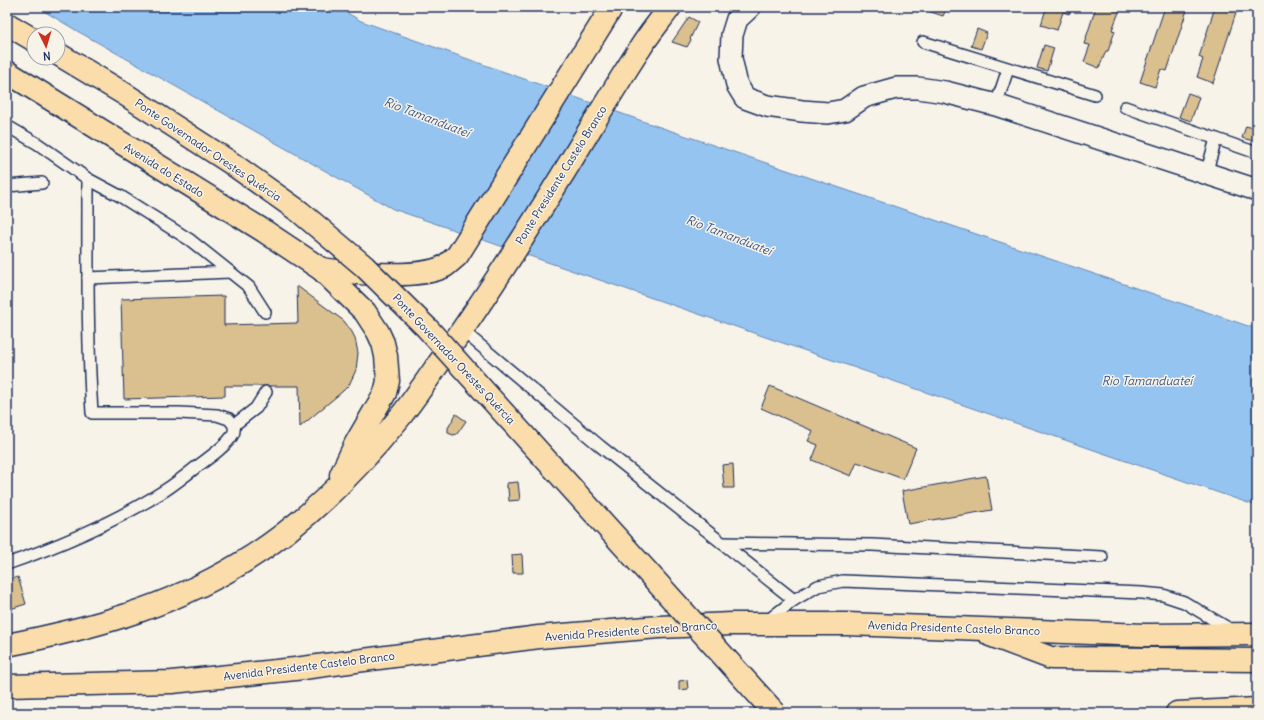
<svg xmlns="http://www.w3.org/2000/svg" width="1264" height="720" font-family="Delius,sans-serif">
  <rect width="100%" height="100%" fill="#f7f3e8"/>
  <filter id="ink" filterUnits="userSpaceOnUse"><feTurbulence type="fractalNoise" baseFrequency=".025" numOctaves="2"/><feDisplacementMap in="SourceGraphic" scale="8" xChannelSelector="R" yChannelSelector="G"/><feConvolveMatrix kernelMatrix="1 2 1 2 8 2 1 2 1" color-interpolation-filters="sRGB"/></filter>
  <g filter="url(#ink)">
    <polygon fill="#96c4f1" stroke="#6588b6" points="37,7 337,7 361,21 648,123 1257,329 1257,506 393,209 79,32"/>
    <g fill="#dabf8f" stroke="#1b2f5e">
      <polygon points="929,7 947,7 943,16 928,11"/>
      <polygon points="1045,7 1071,7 1069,14 1063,12 1057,30 1041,25 1046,9 1045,9"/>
      <polygon points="1096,7 1121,7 1112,30 1115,31 1108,51 1106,51 1099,68 1084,62 1090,45 1084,44"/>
      <polygon points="1165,7 1188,7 1167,71 1161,69 1155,87 1140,82"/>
      <polygon points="1215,7 1238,7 1213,83 1197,77 1203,59 1199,57"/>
      <polygon points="689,17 698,22 690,39 691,40 687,47 672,42"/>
      <polygon points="977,29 987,33 981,49 971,46"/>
      <polygon points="1044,45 1054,48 1047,71 1037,68"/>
      <polygon points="1188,93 1199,97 1191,121 1179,117"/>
      <polygon points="1246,126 1257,129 1257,142 1242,138"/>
      <polygon points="297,286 344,321 352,332 355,338 358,353 356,370 349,385 343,391 300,427 299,386 225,386 225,396 124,399 121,299 224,296 224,325 298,323"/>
      <polygon points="770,386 916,448 903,479 857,462 851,476 812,460 818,445 808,441 813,431 761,408"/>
      <polygon points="456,414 466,421 457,434 453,435 448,433 448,428"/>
      <polygon points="733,464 734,488 724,488 722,465"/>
      <polygon points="986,476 992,510 908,524 902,491"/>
      <polygon points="518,482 520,500 509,501 508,488 507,488 507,483"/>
      <polygon points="522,554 523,573 513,573 512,555"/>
      <polygon points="18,577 26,604 7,610 7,580"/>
      <polygon points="687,680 688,689 679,690 679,681"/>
    </g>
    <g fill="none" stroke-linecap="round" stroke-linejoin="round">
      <g stroke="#1b2f5e" stroke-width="14">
        <g id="lane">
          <polyline points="923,42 1095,95"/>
          <polyline points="996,105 1008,69"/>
          <polyline points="1125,107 1257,153"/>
          <path d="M 7,126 L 38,144 L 88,179 C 88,257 87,335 92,413 L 179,413 L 217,415 L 229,419 L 234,425 C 234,428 235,431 233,434 C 228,445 206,460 195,468 C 185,476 175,484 164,491 C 115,522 62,545 7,564"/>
          <polyline points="1206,174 1216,139"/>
          <polyline points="88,179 120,196 190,240 249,287 265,312"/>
          <polyline points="7,186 42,183"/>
          <polyline points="88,278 230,272"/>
          <polyline points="463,331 600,446 794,600"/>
          <polyline points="234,425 256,408 266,392"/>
          <polyline points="722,543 872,545 1102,557"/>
          <polyline points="767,621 794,600 818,586 843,581 1142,593 1163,595 1184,602 1233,631"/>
        </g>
      </g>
      <g stroke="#1b2f5e" stroke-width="24">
        <polyline id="street" points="750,7 737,19 732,35 731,58 737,85 745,98 767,106 802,111 828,113 845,110 864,97 896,88 918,88 945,92 996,105 1257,190"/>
      </g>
      <g stroke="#1b2f5e" stroke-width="25">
        <g id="highway">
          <polyline points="7,24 34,40"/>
          <polyline points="7,72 264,231 321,269 365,312 378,332 383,343 386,356 388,381 385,393 356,443 341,475"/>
          <path d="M 321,269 C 349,273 420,280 445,266 C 449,263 453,259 457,256 L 612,7"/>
          <polyline points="990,635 1051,658 1257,660"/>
          <path d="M 7,645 C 88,629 167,608 238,565 C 301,528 355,473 400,417 C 412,402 423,386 434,370 C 479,308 521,242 561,177 C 587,135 612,91 639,50 C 648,35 660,21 670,7"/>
          <polyline points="7,686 172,682 295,669 539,637 659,627 732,624 847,624 1145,635 1257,634"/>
          <polyline points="1177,713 1257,709"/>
        </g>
      </g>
      <use href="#lane" stroke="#f7f3e8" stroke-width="11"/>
      <use href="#street" stroke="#f7f3e8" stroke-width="21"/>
      <use href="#highway" stroke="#faddab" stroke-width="22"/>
      <g stroke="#1b2f5e" stroke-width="25" stroke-linecap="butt">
        <polyline id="highway-bridge" points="58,54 123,93 231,163 300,212 364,266 427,328 775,713"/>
      </g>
      <use href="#highway-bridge" stroke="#faddab" stroke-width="22"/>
    </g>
  </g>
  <g text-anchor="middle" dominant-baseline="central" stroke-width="3" stroke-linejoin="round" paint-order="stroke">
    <g font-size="11" fill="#1b2f5e" stroke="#f7f3e8">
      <text transform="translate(208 150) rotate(34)">Ponte Governador Orestes Quércia</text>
      <text transform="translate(164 170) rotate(32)">Avenida do Estado</text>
      <text transform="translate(561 175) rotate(-58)">Ponte Presidente Castelo Branco</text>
      <text transform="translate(454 359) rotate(47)">Ponte Governador Orestes Quércia</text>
      <text transform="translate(954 628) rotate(2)">Avenida Presidente Castelo Branco</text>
      <text transform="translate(631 631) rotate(-4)">Avenida Presidente Castelo Branco</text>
      <text transform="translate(309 666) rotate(-7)">Avenida Presidente Castelo Branco</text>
    </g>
    <g font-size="12" font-style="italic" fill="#3a5483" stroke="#f7f3e8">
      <text transform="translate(427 117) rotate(21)">Rio Tamanduateí</text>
      <text transform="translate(729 235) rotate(21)">Rio Tamanduateí</text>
      <text x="1147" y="380">Rio Tamanduateí</text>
    </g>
  </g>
  <rect width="1264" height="720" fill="none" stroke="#f7f3e8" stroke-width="24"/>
  <rect x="12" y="12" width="1240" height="696" fill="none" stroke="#1b2f5e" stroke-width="1.5" filter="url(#ink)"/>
  <g transform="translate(46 46) rotate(175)"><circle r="19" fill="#f7f3e8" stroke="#9fa5b1"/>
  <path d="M0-3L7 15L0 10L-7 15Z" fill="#c8321e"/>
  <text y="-6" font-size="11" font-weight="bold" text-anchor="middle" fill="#1b2f5e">N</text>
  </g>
</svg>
